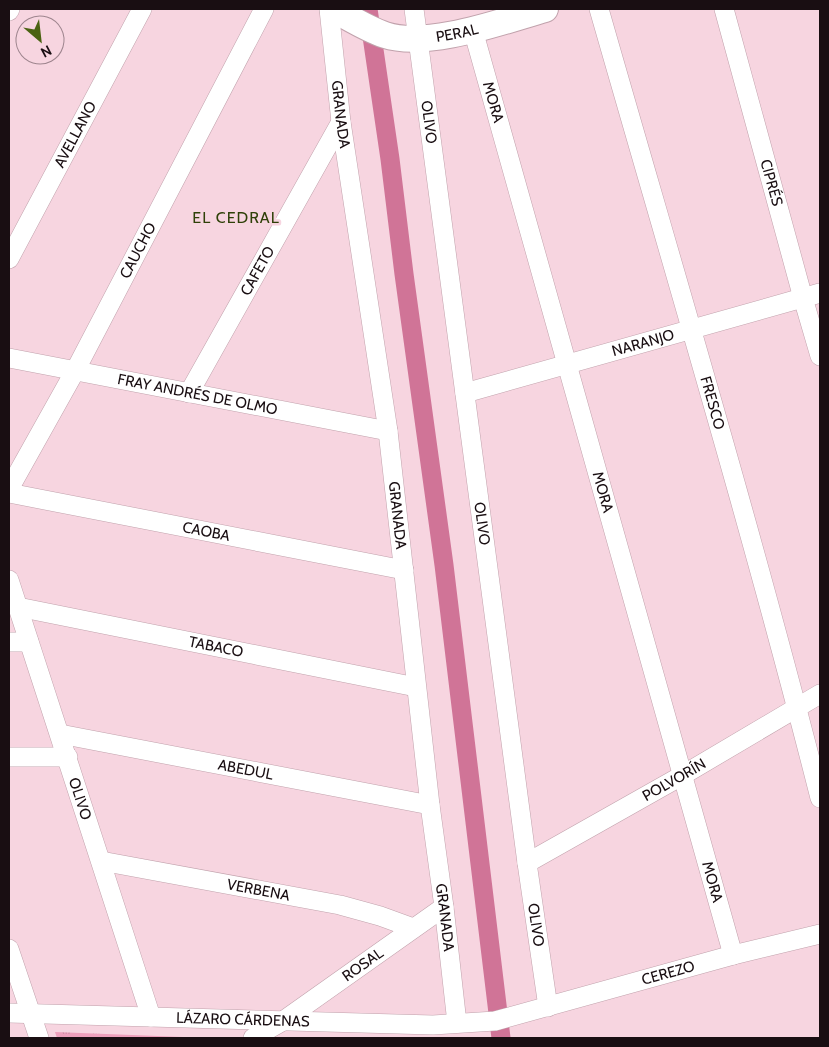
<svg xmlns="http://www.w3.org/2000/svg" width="829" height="1047" font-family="Cabin,sans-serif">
  <defs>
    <pattern id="park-tufts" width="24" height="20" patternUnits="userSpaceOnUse" patternTransform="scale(1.25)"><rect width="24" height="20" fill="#eea0bc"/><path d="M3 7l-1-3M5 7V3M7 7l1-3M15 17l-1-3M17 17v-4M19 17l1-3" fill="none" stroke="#cc89a1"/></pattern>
  </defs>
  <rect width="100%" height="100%" fill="#f7d5e0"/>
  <polygon fill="url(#park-tufts)" points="55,1032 209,1038 57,1038"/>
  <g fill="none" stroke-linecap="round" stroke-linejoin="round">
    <polyline stroke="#d07497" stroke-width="19" points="368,9 390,159 404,274 444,565 501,1038"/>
    <g stroke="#c1a2ac" stroke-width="20">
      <g id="street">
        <path id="s1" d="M 329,9 L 341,122 L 388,431 L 430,805 L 444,907 L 457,1023"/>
        <path id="s2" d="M 414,9 L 527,863 L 548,1007"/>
        <path id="s3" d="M 599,9 C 674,271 753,534 820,798"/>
        <path id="s4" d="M 724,9 L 803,298 L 820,356"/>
        <polyline points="9,11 10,9"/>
        <path id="s5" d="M 473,30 L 733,955"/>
        <path id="s6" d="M 9,259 L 142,9"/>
        <path id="s7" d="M 9,358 L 388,431"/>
        <path id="s8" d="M 189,393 L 341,122"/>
        <path id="s9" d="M 465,393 L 820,293"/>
        <path id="s10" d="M 9,489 L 75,371 L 264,9"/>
        <path id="s11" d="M 9,493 L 404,570"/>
        <path id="s12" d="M 9,580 L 151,1017"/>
        <path id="s13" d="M 18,607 L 416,687"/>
        <polyline points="9,642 29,642"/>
        <path id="s14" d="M 60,734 L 430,805"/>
        <polyline points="9,757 68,757"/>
        <path id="s15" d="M 101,861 L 340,905 L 380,916 L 413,928"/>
        <path id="s16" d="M 527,863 L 683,775 L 820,694"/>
        <polyline points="9,949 39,1038"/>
        <path id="s17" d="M 9,1013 L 433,1025 L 495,1021 L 733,955 L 820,934"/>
        <path id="s18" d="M 253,1038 L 283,1021 L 444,907"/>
      </g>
    </g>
    <g stroke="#c1a2ac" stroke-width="28">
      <g id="secondary">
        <path id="s19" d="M 333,9 C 350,18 367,29 385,35 C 427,49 503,21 545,9"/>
      </g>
    </g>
    <use href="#street" stroke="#fff" stroke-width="19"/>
    <use href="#secondary" stroke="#fff" stroke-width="26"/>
  </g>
  <g text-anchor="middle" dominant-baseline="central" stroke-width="5" stroke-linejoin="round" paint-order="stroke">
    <g font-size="15" fill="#190e12" stroke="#f7d5e0">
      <text stroke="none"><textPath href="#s19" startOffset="131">PERAL</textPath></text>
      <text stroke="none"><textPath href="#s5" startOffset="75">MORA</textPath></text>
      <text stroke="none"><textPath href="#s1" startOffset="106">GRANADA</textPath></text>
      <text stroke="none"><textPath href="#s2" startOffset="114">OLIVO</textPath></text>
      <text stroke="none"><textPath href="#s6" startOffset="141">AVELLANO</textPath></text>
      <text stroke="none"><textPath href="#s4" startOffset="180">CIPRÉS</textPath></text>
      <text stroke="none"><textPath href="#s10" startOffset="271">CAUCHO</textPath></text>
      <text stroke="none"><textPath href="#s8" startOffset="140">CAFETO</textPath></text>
      <text stroke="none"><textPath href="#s9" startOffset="185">NARANJO</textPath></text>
      <text stroke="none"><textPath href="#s7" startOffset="192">FRAY ANDRÉS DE OLMO</textPath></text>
      <text stroke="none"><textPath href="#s3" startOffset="410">FRESCO</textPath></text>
      <text stroke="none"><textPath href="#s5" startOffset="480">MORA</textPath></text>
      <text stroke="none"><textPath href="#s1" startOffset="511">GRANADA</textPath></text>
      <text stroke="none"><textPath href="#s2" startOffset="519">OLIVO</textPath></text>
      <text stroke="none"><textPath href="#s11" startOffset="201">CAOBA</textPath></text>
      <text stroke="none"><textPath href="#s13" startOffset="202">TABACO</textPath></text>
      <text stroke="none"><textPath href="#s14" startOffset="189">ABEDUL</textPath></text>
      <text stroke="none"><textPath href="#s16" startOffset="169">POLVORÍN</textPath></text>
      <text stroke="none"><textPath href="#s12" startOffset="230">OLIVO</textPath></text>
      <text stroke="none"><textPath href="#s5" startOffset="885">MORA</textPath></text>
      <text stroke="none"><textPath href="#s15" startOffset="160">VERBENA</textPath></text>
      <text stroke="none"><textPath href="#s1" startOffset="916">GRANADA</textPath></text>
      <text stroke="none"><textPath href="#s2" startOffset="924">OLIVO</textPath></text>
      <text stroke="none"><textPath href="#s18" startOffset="132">ROSAL</textPath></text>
      <text stroke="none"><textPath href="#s17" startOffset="666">CEREZO</textPath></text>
      <text stroke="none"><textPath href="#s17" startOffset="234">LÁZARO CÁRDENAS</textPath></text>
    </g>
    <g font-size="16" letter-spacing="1" fill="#2f4008" stroke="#f7d5e0">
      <text x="236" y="217">EL CEDRAL</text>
    </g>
  </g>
  <rect width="829" height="1047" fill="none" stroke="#190e12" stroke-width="20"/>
  <g transform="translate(40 40) rotate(152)"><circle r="24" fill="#f7d5e0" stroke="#9e858e"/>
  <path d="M0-4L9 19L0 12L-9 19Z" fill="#4a6211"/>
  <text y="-8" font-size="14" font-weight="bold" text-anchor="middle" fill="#190e12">N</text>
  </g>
</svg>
